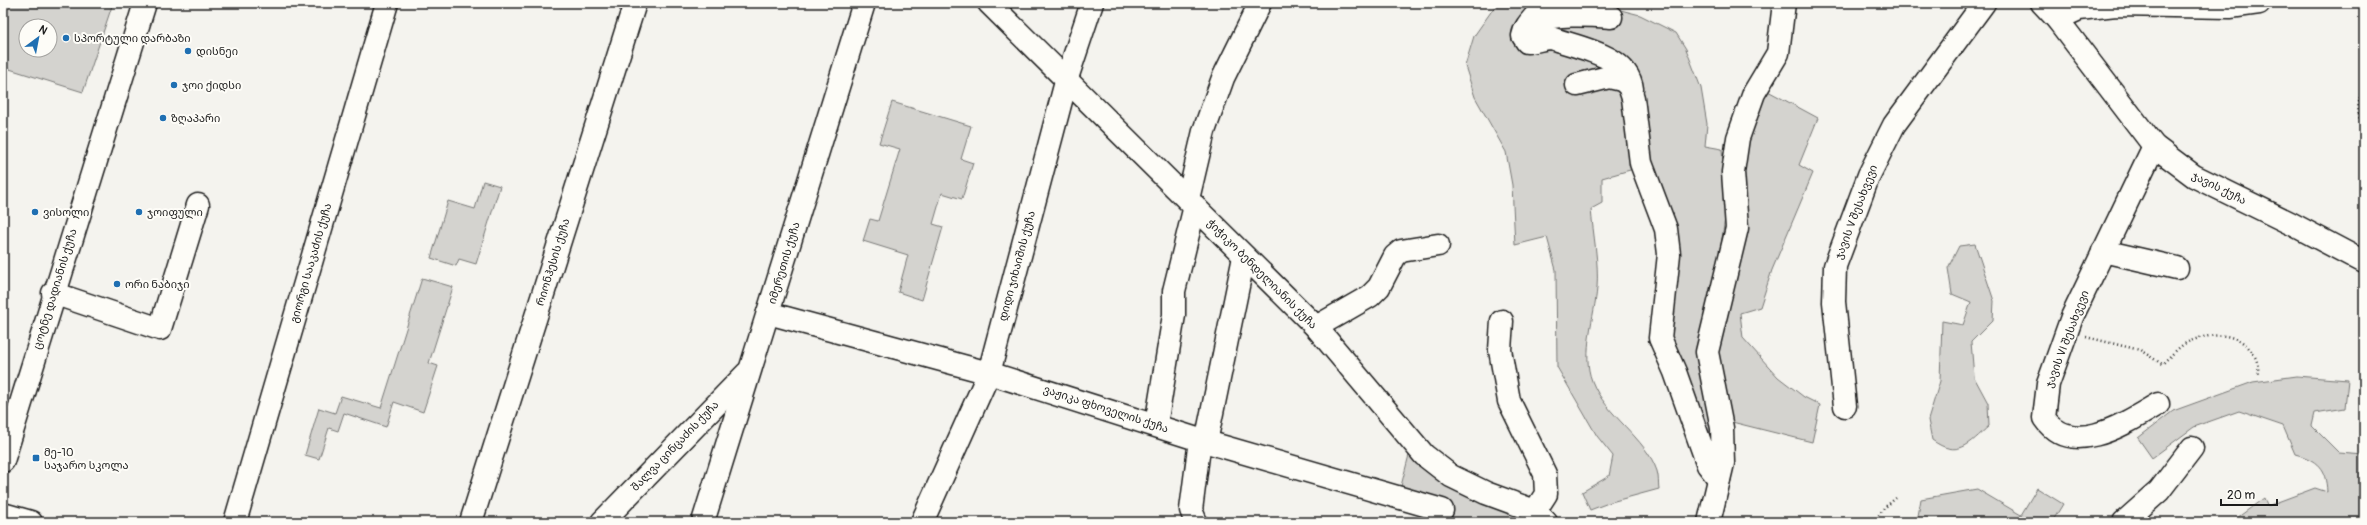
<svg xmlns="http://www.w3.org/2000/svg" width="2367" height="525" font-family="Pangolin,'Noto Sans Georgian',sans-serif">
  <rect width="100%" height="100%" fill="#f4f3ee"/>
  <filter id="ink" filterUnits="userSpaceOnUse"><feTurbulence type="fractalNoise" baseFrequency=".025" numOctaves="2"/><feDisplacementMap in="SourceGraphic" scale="8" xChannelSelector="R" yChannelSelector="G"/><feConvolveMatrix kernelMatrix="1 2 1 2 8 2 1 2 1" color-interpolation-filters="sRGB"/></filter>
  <g filter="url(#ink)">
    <g fill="#d4d3cf" stroke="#787876" fill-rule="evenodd">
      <path d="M 3,3 L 113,3 L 83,92 L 3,67 ZM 26,26 L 50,26 L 50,50 L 26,50 Z"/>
      <path d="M 1502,3 L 1609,3 L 1613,8 L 1640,15 L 1676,33 L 1686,49 L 1701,88 L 1707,124 L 1705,146 L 1722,149 L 1726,211 L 1719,259 L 1706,311 L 1719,441 L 1713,453 L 1669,337 L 1678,255 L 1637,168 L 1602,178 L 1602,203 L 1591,209 C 1593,234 1599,262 1597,288 C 1595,315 1581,353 1592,381 C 1605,415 1646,438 1657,471 C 1659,477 1658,484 1659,489 L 1611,502 L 1590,510 L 1582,492 L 1609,476 L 1613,456 L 1597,436 L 1557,367 L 1556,270 L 1547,237 L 1515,245 L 1512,185 L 1506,152 L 1475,97 L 1465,66 L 1474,36 L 1493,9 Z"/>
      <polygon points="1766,90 1818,118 1799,165 1813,173 1772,270 1760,307 1740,313 1743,338 1778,377 1804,397 1820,405 1812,442 1732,422 1714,346 1741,155"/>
      <polygon points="892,102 971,126 961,159 973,163 962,199 942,193 933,224 943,227 922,300 898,292 908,255 863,241 870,219 878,221 900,149 879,143"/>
      <polygon points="483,181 500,186 476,264 459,259 456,266 431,258 448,201 475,209"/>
      <path d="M 1975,244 L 1994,301 L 1993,320 L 1971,342 L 1974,377 L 1988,403 L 1989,426 C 1969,444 1958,459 1932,440 L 1928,420 L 1940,381 L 1942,321 L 1963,325 L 1971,302 L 1952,294 L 1948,268 L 1959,246 Z"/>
      <polygon points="422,278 453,287 429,363 438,366 423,412 394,402 386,427 344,413 338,431 329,428 319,459 305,455 319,408 335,413 341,396 381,408"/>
      <path d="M 2297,376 L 2348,380 L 2345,408 L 2315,413 L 2312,426 L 2339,453 L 2364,455 L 2364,522 L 2235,522 L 2237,518 L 2264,498 L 2267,506 L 2315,488 L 2327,492 C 2326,468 2317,460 2295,454 L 2283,426 L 2239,411 L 2194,427 L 2152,458 L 2138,438 L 2173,411 L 2253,382 Z"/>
      <polygon points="1411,447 1536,522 1420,522 1419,513 1400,490"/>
      <polygon points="2037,488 2063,504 2052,522 1917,522 1921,499 1977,489 2021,515"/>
    </g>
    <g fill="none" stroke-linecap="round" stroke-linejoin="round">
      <g stroke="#1c1c1c" stroke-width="25">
        <g id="minor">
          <polyline points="989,3 1316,327 1424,455 1451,476 1486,493 1535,511 1546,522"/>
          <path d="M 1544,3 C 1539,15 1525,23 1523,36 L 1527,42 C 1536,42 1542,38 1551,38 C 1579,48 1628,55 1632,89"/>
          <polyline points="2042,3 2057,19 2154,146 2194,176 2292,224 2364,262"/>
          <polyline points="2057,19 2079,9 2116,5 2230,7 2259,3"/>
          <path d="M 1533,21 C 1559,14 1584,15 1611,17"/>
          <polyline points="1577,85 1609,77 1622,80 1629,86 1633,98 1641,163 1666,229 1669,254 1660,338 1675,372 1708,465 1719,479"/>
          <path d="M 2154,146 L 2072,317 L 2048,384 L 2044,418 C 2072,459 2126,423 2158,404"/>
          <polyline points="1188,199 1204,131 1223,78 1260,3"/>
          <polyline points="2103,251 2177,268"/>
          <polyline points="53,293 160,329 198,205"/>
          <polyline points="768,313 989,373 1200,440 1442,510"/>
          <polyline points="1502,321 1500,350 1509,401 1545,474 1546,494 1535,511"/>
          <polyline points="1316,327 1370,296 1379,287 1395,256 1401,251 1438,245"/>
          <polyline points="1845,406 1834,302 1835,266 1869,175 1894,125 1984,3"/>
          <polyline points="1156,425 1174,315 1174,291 1195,206"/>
          <polyline points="1206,442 1244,257"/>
          <polyline points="3,514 31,522"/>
          <polyline points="235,522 387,3"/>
          <polyline points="471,522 635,3"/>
          <polyline points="602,522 747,373"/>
          <polyline points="703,522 864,3"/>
          <polyline points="922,522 989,373 1067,78 1092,3"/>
          <polyline points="1196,522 1191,510 1200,440"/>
          <polyline points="1709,522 1723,463 1722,428 1707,352 1737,228 1733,172 1738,138 1754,93 1778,53 1784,3"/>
          <polyline points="2124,522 2159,491 2192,448"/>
        </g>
      </g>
      <g stroke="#1c1c1c" stroke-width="25">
        <polyline id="major" points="3,461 145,3"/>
      </g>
      <g stroke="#1c1c1c" stroke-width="2.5" stroke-dasharray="1 3" stroke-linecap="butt">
        <path d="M 2364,86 C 2358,101 2355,114 2364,128"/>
        <path d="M 2086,337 L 2140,350 L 2162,364 C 2170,357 2179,346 2188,342 C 2211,332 2242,331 2255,357 C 2258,362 2258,369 2259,375"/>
        <polyline points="1006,522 1008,519"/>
        <polyline points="1874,522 1884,508 1896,498"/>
      </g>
      <use href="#minor" stroke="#fdfcf7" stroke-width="22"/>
      <use href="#major" stroke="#fdfcf7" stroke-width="22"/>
    </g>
  </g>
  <g fill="#1f6fb2" stroke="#fdfcf7" stroke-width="1.5">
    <circle cx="66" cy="38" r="4"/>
    <circle cx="188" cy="51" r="4"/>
    <circle cx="174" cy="85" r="4"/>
    <circle cx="163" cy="118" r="4"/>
    <circle cx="35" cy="212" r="4"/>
    <circle cx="139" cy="212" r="4"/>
    <circle cx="117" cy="284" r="4"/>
    <rect x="32" y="454" width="8" height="8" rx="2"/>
  </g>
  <g text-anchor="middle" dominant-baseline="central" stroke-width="4" stroke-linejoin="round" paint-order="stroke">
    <g font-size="11" fill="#1c1c1c" stroke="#fdfcf7" text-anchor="start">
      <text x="74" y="38">სპორტული დარბაზი</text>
      <text x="196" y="51">დისნეი</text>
      <text x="182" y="85">ჯოი ქიდსი</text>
      <text x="171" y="118">ზღაპარი</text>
      <text x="43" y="212">ვისოლი</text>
      <text x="147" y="212">ჯოიფული</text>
      <text x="125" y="284">ორი ნაბიჯი</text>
      <text x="44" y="452">მე-10<tspan x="44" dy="13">საჯარო სკოლა</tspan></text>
    </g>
    <g font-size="11" fill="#1c1c1c" stroke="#fdfcf7">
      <text transform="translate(2219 188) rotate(27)">ჯავის ქუჩა</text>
      <text transform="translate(1856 212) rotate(-69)">ჯავის V შესახვევი</text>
      <text transform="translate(553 262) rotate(-73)">რიონჰესის ქუჩა</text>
      <text transform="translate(311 263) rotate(-74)">გიორგი სააკაძის ქუჩა</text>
      <text transform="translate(784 263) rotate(-73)">იმერეთის ქუჩა</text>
      <text transform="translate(1017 266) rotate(-75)">დიდი ჯიხაიშის ქუჩა</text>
      <text transform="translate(1262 274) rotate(45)">ჭიჭიკო ბენდელიანის ქუჩა</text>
      <text transform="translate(55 289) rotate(-73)">ცოტნე დადიანის ქუჩა</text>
      <text transform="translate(2067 339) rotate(-69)">ჯავის VI შესახვევი</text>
      <text transform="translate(1106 409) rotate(18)">ვაჟიკა ფხოველის ქუჩა</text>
      <text transform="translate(675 446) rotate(-46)">შალვა ცინცაძის ქუჩა</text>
    </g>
  </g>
  <rect width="2367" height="525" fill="none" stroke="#fdfcf7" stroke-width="16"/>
  <rect x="8" y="8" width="2351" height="509" fill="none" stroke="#1c1c1c" stroke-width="1.5" filter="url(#ink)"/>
  <g transform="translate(38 38) rotate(32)"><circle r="19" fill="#fdfcf7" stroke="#a3a29f"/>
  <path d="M0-3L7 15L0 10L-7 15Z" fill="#1f6fb2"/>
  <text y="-6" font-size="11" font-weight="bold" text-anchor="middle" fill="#1c1c1c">N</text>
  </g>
  <path d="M2221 499v6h56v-6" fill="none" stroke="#1c1c1c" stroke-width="2"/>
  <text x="2227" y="499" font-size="12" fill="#1c1c1c" stroke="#fdfcf7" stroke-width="3" paint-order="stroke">20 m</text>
</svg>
